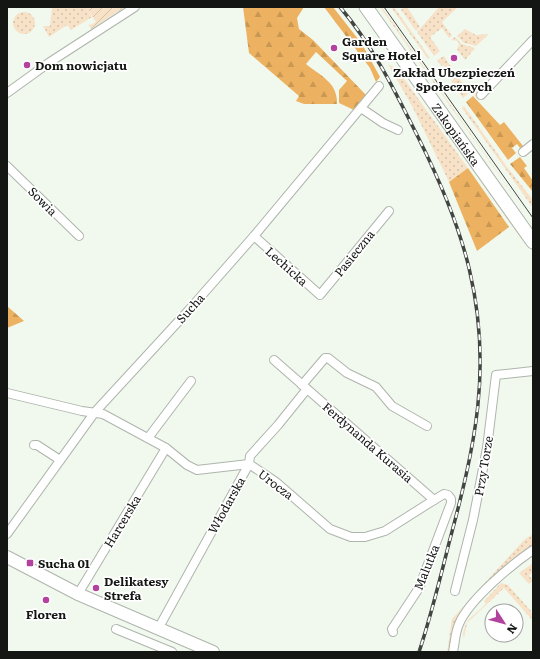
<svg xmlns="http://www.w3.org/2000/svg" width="540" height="659" font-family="Literata,serif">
  <defs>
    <pattern id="grass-dots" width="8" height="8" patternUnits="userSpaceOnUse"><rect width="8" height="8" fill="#f7e2c8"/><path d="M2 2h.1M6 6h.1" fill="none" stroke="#d3c1ab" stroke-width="1.8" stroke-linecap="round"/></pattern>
    <pattern id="forest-firs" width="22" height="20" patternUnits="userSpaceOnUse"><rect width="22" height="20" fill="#ecb261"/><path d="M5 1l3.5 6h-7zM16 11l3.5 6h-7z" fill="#ca9853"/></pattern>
    <pattern id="garden-furrows" width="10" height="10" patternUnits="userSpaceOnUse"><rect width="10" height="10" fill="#f7e2c8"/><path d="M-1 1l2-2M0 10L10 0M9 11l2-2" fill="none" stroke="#d3c1ab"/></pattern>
  </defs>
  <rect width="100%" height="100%" fill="#f1f9ef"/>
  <g fill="url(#grass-dots)">
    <polygon points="52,7 86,7 92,17 71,30 67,25 49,37 43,26 50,26"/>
    <polygon points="380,7 382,7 533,223"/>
    <polygon points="391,7 394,7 430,58 428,59"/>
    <polygon points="404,7 407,7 420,27 416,31 401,10"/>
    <polygon points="439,7 458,7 442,22 452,36 449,38 442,28 430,37 440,51 434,56 417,32"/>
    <circle cx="24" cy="23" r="11"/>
    <polygon points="465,29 476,35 489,34 476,46 464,43 457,36"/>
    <polygon points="455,37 462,44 475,48 465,60 457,49 459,45 458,41 451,40"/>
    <polygon points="444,56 455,73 448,77 443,69 445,67 443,65 441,66 437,60"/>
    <polygon points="398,59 525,237 522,240 397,62"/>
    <polygon points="388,64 397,69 468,168 449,182 413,108"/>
    <polygon points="458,76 468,91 474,86 479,92 476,97 471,91 463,98 451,81"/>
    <polygon points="464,106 507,167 533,200 533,208 462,108"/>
    <path d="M 533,534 L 533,545 C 510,562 469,594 457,619 C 452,630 451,641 449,652 L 447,652 L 452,619 L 524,540 Z"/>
    <polygon points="533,563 533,572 529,575 533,581 529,584 519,573"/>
    <path d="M 501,583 L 508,585 L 531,611 L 533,621 L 504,588 L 467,623 L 464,638 C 461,633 466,624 469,619 L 486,604 L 484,601 Z"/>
  </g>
  <g fill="url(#forest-firs)">
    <path d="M 243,7 L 304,7 L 297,18 L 299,29 L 313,40 L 366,95 L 354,110 L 339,103 L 339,90 L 347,81 L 316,52 L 306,64 C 321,76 338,83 337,104 L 304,104 L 296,101 L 299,96 L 249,53 Z"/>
    <polygon points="324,7 333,7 362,44 380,77 376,82 370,68"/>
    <polygon points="473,96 500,125 504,122 523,146 520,148 517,144 512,148 516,153 508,160 466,102"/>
    <polygon points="520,157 527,166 524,168 533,181 533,192 510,164"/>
    <polygon points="468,168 509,227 477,251 449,182"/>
    <polygon points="7,306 24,321 7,328"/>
  </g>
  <polygon fill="url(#garden-furrows)" points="86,7 125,7 91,29 88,24 90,25 96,22"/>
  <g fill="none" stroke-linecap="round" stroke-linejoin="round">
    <g stroke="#aeb5ac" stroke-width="10">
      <g id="street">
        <polyline points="7,93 50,62 135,7"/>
        <polyline points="481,95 533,40"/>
        <polyline points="361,108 383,123 398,130"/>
        <polyline points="523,152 533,144"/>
        <polyline points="7,166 79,236"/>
        <polyline points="254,236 320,295 389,211"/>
        <polyline points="274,360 434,500"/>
        <polyline points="302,385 325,358 328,358 347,373 376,387 392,406 427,426"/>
        <polyline points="7,393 82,411 103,414 166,448 187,465 197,470 249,464 276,482 330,529 351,537 365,537 385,531 434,500 444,494 448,495 451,499 451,503 419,588 392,629 393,632"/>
        <polyline points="148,438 191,381"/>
        <polyline points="34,445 37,445 60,460"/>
        <polyline points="7,534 95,412 188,311 254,236 379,86"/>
        <polyline points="455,591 473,520 487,448 496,375 533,371"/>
        <polyline points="78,594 166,448"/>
        <polyline points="116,629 172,652"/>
        <polyline points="158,629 249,464 250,456 278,425 307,389"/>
        <path d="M 453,652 C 455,643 455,633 459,624 C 469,600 511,565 533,550"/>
      </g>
    </g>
    <g stroke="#aeb5ac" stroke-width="14">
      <polyline id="secondary" points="7,557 78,594 213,652"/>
    </g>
    <g stroke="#aeb5ac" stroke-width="15">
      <g id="primary">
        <path id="s1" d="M 366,7 L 533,242"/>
      </g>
    </g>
    <use href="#street" stroke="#fff" stroke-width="8"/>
    <use href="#secondary" stroke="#fff" stroke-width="12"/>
    <use href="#primary" stroke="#fff" stroke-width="13"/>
    <polyline stroke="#424642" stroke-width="1" points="384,7 533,218"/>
    <g stroke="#424642" stroke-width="3.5">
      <path id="rail" d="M 340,7 C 373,46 395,91 418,137 C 439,179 458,222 469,268 C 493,368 475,446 449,543 C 440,579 431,616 419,652"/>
    </g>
    <use href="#rail" stroke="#fff" stroke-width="2" stroke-dasharray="6" stroke-linecap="butt"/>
  </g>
  <g fill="#b1429e" stroke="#fff" stroke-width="1.5">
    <circle cx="334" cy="48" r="4"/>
    <circle cx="454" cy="58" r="4"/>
    <circle cx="27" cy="65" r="4"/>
    <rect x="26" y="559" width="8" height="8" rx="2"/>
    <circle cx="96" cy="588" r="4"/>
    <circle cx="46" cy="600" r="4"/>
  </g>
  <g text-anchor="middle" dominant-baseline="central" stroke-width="3.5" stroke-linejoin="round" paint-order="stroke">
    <g font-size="12" font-weight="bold" fill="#131613" stroke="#fff" text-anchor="start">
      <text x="342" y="41">Garden<tspan x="342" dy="14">Square Hotel</tspan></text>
      <text x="35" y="65">Dom nowicjatu</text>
      <text x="454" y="72" text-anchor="middle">Zakład Ubezpieczeń<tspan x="454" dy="14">Społecznych</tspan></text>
      <text x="38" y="563">Sucha 01</text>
      <text x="104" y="581">Delikatesy<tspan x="104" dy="14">Strefa</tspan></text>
      <text x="46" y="614" text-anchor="middle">Floren</text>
    </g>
    <g font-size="12" fill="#131613" stroke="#fff">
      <text stroke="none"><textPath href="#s1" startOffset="156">Zakopiańska</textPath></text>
      <text transform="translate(43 201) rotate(45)">Sowia</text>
      <text transform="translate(354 253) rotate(-51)">Pasieczna</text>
      <text transform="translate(287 266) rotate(42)">Lechicka</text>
      <text transform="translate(190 308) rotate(-48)">Sucha</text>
      <text transform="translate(368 442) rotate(41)">Ferdynanda Kurasia</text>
      <text transform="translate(483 466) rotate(-80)">Przy Torze</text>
      <text transform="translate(276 484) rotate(37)">Urocza</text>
      <text transform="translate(226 505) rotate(-61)">Włodarska</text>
      <text transform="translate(122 521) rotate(-59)">Harcerska</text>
      <text transform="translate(426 567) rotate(-68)">Malutka</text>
    </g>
  </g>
  <rect width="540" height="659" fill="none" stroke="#131613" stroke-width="16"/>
  <g transform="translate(504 623) rotate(126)"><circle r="19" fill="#ffffff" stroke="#a1a2a1"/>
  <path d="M0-3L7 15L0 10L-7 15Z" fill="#b1429e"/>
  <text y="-6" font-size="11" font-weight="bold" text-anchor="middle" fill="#131613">N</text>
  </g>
</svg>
